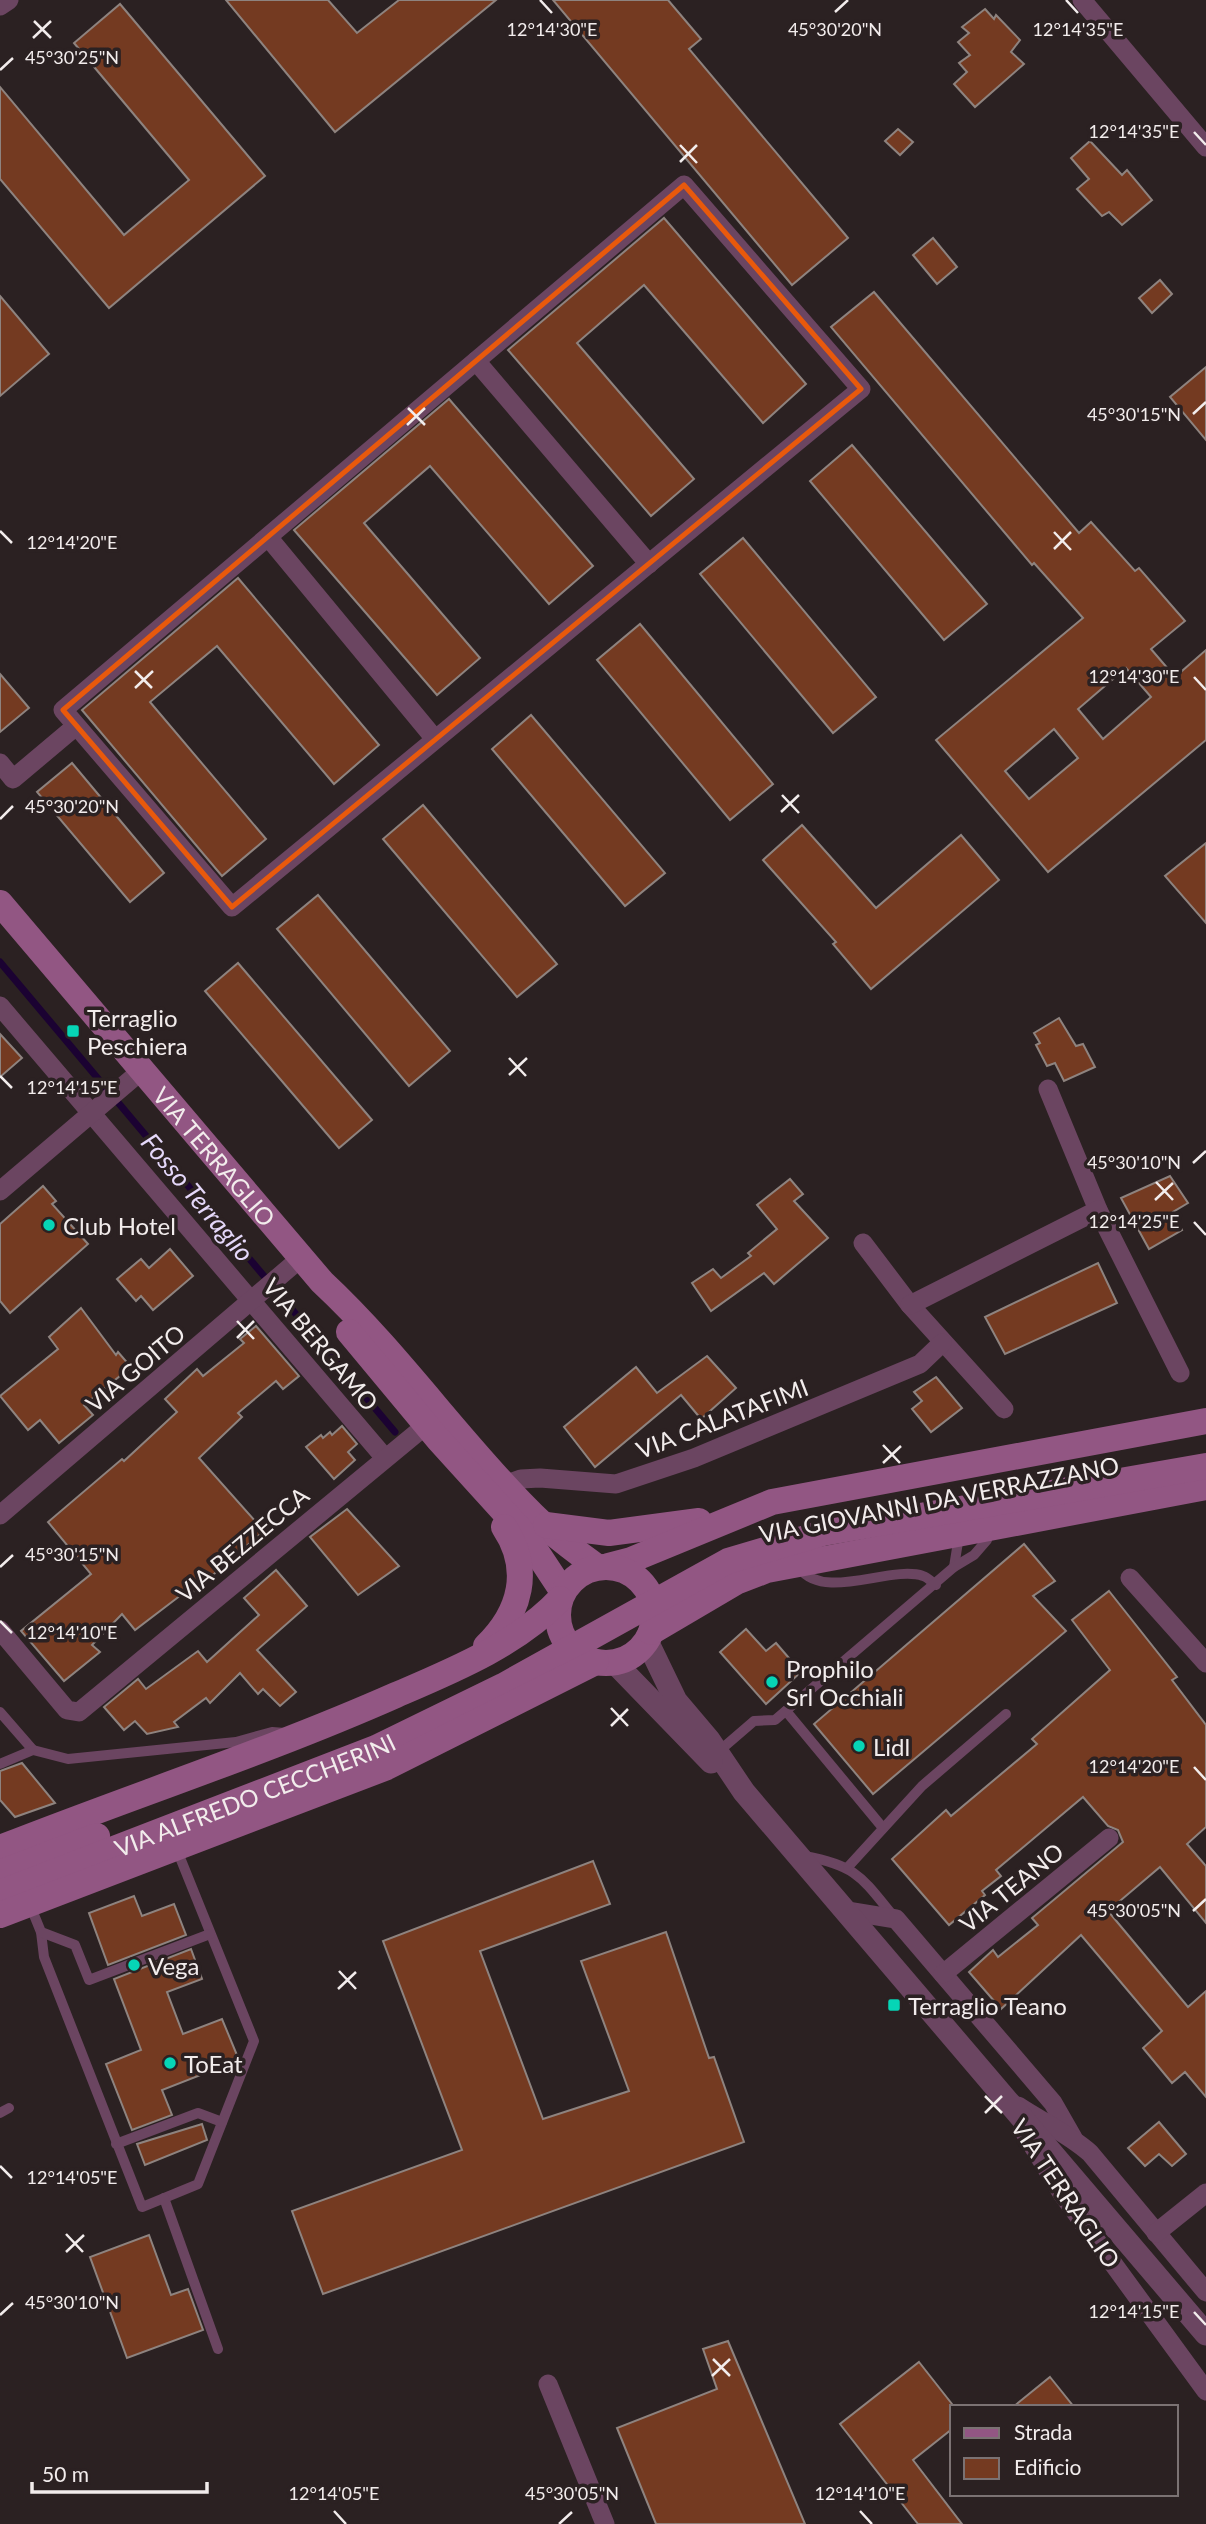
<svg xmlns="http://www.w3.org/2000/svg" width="1206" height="2524" font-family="Lato,sans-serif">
  <rect width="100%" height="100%" fill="#2b2122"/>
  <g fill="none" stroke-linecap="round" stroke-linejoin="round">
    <polyline stroke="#1b0232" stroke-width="7" points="0,962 395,1432"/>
  </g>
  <g fill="#743a21" stroke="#8e837f" stroke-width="2" fill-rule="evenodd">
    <polygon points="226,0 328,0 357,33 399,0 496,0 335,132"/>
    <polygon points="553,0 668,0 701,39 689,49 848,238 792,285"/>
    <polygon points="120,4 265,176 109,308 0,179 0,87 124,235 189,180 74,43"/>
    <polygon points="985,9 994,19 996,15 1020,40 1011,52 1024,64 975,107 954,84 967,72 959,63 970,55 958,42 969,33 962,27"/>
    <polygon points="898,129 913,142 900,155 885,141"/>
    <polygon points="1090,141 1122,175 1127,170 1152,200 1122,225 1109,212 1102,216 1077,189 1089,179 1071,158"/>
    <polygon points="664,218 806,384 763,423 644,285 577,343 694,479 651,516 508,350"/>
    <polygon points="933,238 957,267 937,284 913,255"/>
    <polygon points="1160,280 1172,294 1152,313 1139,298"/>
    <path d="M 874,292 L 1079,533 L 1091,522 L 1135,571 L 1139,568 L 1185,621 L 1151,649 L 1175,677 L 1206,650 L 1206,740 L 1048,872 L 936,740 L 1083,618 L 1034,563 L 1032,565 L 831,327 ZM 1126,668 L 1151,697 L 1103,739 L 1078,709 ZM 1054,729 L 1078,758 L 1029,799 L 1005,771 Z"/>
    <polygon points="0,296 49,354 0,396"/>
    <polygon points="1206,367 1206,440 1170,397"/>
    <polygon points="449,399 593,566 549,604 430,466 364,523 480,658 437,695 294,530"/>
    <polygon points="852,445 987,604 944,640 810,481"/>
    <polygon points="743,538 876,697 833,733 700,574"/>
    <polygon points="238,578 379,745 334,784 217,646 150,702 266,839 222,876 82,710"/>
    <polygon points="640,624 773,784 730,820 597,660"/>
    <polygon points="0,674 29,708 0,732"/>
    <polygon points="531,715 665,873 625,906 492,749"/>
    <polygon points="72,763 164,873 130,902 37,792"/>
    <polygon points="423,805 557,964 517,997 383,839"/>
    <polygon points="802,825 876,908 961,835 999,880 871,989 833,944 836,942 763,860"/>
    <polygon points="1206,843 1206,923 1165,876"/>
    <polygon points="318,895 450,1051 409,1086 277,929"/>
    <polygon points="238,963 372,1120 339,1148 205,991"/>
    <polygon points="1059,1018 1076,1046 1083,1044 1095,1067 1064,1081 1055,1063 1047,1066 1036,1045 1040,1043 1034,1033"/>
    <polygon points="0,1034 22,1058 0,1077"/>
    <polygon points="1170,1176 1188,1203 1173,1212 1182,1230 1149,1249 1121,1198"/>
    <polygon points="790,1179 803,1194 794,1201 828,1238 774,1284 764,1273 711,1311 692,1283 713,1269 721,1278 751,1256 748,1253 777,1229 757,1205"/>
    <polygon points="43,1186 56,1201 52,1204 88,1244 10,1313 0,1301 0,1224"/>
    <polygon points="170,1249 193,1276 153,1310 141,1296 136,1301 117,1279 141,1259 149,1268"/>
    <polygon points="1098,1263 1117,1303 1005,1354 985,1317"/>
    <polygon points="81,1308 116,1355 118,1352 131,1367 84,1405 93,1415 59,1443 40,1420 28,1430 0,1396 58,1349 49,1337"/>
    <polygon points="256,1326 299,1376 283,1389 276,1381 238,1413 242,1417 199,1458 264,1531 185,1599 181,1595 135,1630 122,1614 92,1645 100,1652 64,1681 21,1631 91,1574 48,1522 122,1459 124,1461 177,1412 165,1399 197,1369 203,1376 244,1343 240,1339"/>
    <polygon points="707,1356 736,1388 701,1419 681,1395 595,1467 564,1427 636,1367 657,1393"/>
    <polygon points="936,1377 962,1408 931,1432 912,1409 922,1401 914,1392"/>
    <polygon points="342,1426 357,1444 348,1452 355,1460 334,1479 306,1447 321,1435 323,1438 330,1432 332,1435"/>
    <polygon points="347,1509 399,1566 358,1595 310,1537"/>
    <polygon points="1024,1544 1055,1581 1033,1596 1066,1631 873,1794 814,1724"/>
    <polygon points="276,1570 307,1606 257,1650 296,1692 280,1706 263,1689 258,1694 240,1673 210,1703 206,1698 174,1722 178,1727 147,1734 135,1721 124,1730 104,1707 138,1679 146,1689 198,1651 207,1662 259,1615 244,1598"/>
    <polygon points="1109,1591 1177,1677 1172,1680 1206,1725 1206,1827 1187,1844 1206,1866 1206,1923 1160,1867 1108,1911 1188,2007 1206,1991 1206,2097 1185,2072 1172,2083 1143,2048 1162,2031 1081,1935 1001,2009 969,1972 993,1950 998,1957 1038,1925 1032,1918 1123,1842 1118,1830 1108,1826 1083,1797 996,1870 1001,1876 982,1891 985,1895 949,1925 892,1859 946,1810 951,1816 1037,1744 1032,1739 1110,1670 1072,1620"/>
    <polygon points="746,1629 766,1651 776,1643 801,1672 766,1704 720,1652"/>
    <polygon points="22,1763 55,1803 15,1817 0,1800 0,1771"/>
    <polygon points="593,1861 610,1904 480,1951 543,2119 629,2091 581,1961 666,1932 709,2058 714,2057 744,2142 323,2294 292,2211 462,2150 383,1941"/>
    <polygon points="134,1896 142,1916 174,1904 186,1935 108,1965 89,1913"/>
    <polygon points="191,1949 202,1979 167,1992 183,2034 222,2019 239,2060 162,2090 172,2115 132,2130 106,2064 141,2050 114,1979"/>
    <polygon points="1159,2122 1186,2154 1172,2166 1159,2154 1145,2166 1128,2148"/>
    <polygon points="202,2124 207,2140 145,2165 137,2144"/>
    <polygon points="149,2235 171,2295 188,2289 203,2330 127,2358 90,2257"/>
    <polygon points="728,2341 805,2524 656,2524 617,2428 717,2389 703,2349"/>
    <polygon points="919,2362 952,2404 952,2429 913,2460 962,2524 918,2524 840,2424"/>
    <polygon points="1050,2377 1074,2407 1013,2407"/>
  </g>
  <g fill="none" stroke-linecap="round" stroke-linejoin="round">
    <g stroke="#6b4561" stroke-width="10">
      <polyline points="954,1567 958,1542"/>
      <path d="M 800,1569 C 825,1601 891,1565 923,1576 C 927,1577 932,1582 936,1585"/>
      <polyline points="786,1711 883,1828"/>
      <polyline points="0,1712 33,1750"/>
      <polyline points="718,1752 754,1721 775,1720 954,1567 974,1555 987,1540"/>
      <polyline points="0,1764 33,1750 68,1759 236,1742 272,1732 285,1733"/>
      <path d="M 805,1856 C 858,1866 862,1878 895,1918"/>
      <polyline points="848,1867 922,1786 1006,1714"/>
      <polyline points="30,1905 41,1932 44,1957 142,2207 198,2184 254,2041 177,1850"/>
      <polyline points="41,1932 75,1945 89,1980 210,1934"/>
      <polyline points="0,2113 9,2108"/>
      <polyline points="116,2144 198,2113 222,2122"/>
      <polyline points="164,2198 218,2349"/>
    </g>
    <g stroke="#6b4561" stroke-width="19">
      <polyline points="1082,0 1206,147"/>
      <polyline points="0,6 9,0"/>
      <polygon points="684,185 861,389 232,907 63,710"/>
      <polyline points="476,361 649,564"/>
      <polyline points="268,537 435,739"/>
      <polyline points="0,763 13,779 76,726"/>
      <polyline points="0,1006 385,1458"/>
      <polyline points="1048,1089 1098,1210 1180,1373"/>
      <polyline points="0,1191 141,1071"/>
      <polyline points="863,1243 910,1305 1004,1409"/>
      <polyline points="910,1305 1098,1210"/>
      <polyline points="504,1485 521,1479 540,1478 616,1484 694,1458 920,1364 942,1343"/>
      <polyline points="0,1515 302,1257"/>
      <polyline points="1130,1578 1206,1663"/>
      <polyline points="0,1630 67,1710 79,1712 436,1417"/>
      <polyline points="847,1911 896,1919 1053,2103 1073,2138"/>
      <polyline points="943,1974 1109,1838"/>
      <path d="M 1018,2106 C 1042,2122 1069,2134 1090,2153 L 1206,2292"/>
      <polyline points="1025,2133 1063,2195 1206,2391"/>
      <polyline points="1156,2233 1206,2193"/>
      <polyline points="548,2384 605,2524"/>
    </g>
    <g stroke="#6b4561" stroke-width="23">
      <polyline points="647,1641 676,1701 709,1740 744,1792 1206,2334"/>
      <polyline points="614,1662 711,1762"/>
    </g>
    <g stroke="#925683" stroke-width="26">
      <path id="s1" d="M 0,903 L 322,1282 C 397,1352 455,1436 527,1509 C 548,1531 573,1549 597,1567"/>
      <polyline points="349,1332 438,1439 526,1536 563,1592"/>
      <polyline points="546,1525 609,1533 699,1521"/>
      <polyline points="608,1566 631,1560 772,1502 1206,1421"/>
      <circle cx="606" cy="1615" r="48"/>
      <polyline points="651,1632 736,1582 767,1570 1206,1487"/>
      <path d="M 486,1646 C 521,1612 532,1569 504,1527"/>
      <path d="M 0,1848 C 132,1796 267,1752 396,1695 C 452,1671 518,1644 560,1599"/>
      <polyline points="0,1873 97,1836"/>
      <path id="s2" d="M 0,1893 L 376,1748 L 503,1686 L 728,1561 L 823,1533 L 1206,1466"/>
      <polyline points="0,1915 387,1767 596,1662"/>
    </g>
  </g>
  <path fill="none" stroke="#e8590c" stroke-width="5" stroke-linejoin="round" d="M 684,185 L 861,389 L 232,907 L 63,710 Z"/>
  <path fill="none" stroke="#f2ecec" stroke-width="2.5" d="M 540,0 L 552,13M 1066,0 L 1078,13M 835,12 L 848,0M 34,21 L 51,38M 33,38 L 51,21M 0,70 L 13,58M 1194,132 L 1206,145M 680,145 L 697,163M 680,162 L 697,145M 408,408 L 425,425M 1193,414 L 1206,402M 407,425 L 425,408M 0,531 L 12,543M 1054,532 L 1071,550M 1054,549 L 1071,532M 135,671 L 152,688M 1194,677 L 1206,690M 135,688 L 153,671M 782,795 L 799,813M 781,812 L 799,795M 0,819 L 13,806M 509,1058 L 526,1076M 509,1075 L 527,1058M 0,1076 L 12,1088M 1193,1163 L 1206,1151M 1156,1182 L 1173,1200M 1155,1200 L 1173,1183M 1194,1222 L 1206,1235M 237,1321 L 254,1339M 237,1338 L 254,1321M 883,1445 L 900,1463M 883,1463 L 901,1446M 0,1567 L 13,1555M 0,1621 L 12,1633M 611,1708 L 628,1726M 611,1726 L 628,1709M 1194,1767 L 1206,1780M 1193,1911 L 1206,1899M 339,1971 L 356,1989M 338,1989 L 356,1972M 985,2096 L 1002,2113M 985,2113 L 1002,2096M 0,2166 L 12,2178M 66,2234 L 83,2252M 66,2252 L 84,2235M 1194,2312 L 1206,2325M 0,2315 L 13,2303M 713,2359 L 730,2376M 712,2376 L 730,2359M 334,2511 L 346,2524M 860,2511 L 872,2524M 559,2524 L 572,2512"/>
  <g fill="#06d5b6" stroke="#2b2122" stroke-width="2.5">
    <rect x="66" y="1024" width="14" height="14" rx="3.5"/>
    <circle cx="49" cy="1225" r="7"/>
    <circle cx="772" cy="1682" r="7"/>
    <circle cx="859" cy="1746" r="7"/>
    <circle cx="134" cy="1965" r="7"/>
    <rect x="887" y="1998" width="14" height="14" rx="3.5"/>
    <circle cx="170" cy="2063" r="7"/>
  </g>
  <g text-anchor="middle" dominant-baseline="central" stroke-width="7" stroke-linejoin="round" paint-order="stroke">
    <g font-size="24" fill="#f2ecec" stroke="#2b2122" text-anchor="start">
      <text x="87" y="1017">Terraglio<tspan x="87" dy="28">Peschiera</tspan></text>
      <text x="63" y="1225">Club Hotel</text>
      <text x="786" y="1668">Prophilo<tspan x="786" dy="28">Srl Occhiali</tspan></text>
      <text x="873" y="1746">Lidl</text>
      <text x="148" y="1965">Vega</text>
      <text x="908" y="2005">Terraglio Teano</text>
      <text x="184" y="2063">ToEat</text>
    </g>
    <g font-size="24" fill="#f2ecec" stroke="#2b2122">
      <text stroke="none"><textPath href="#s1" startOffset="332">VIA TERRAGLIO</textPath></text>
      <text transform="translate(321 1344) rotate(50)">VIA BERGAMO</text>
      <text transform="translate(135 1368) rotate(-40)">VIA GOITO</text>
      <text transform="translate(722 1418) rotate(-21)">VIA CALATAFIMI</text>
      <text transform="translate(939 1499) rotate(-11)">VIA GIOVANNI DA VERRAZZANO</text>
      <text transform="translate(242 1544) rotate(-40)">VIA BEZZECCA</text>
      <text stroke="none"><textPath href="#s2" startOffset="273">VIA ALFREDO CECCHERINI</textPath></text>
      <text transform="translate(1011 1887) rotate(-39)">VIA TEANO</text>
      <text transform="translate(1066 2193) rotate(56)">VIA TERRAGLIO</text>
    </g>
    <g font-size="26" font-style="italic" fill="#e5d8fa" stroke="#2b2122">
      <text transform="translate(198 1197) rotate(50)">Fosso Terraglio</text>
    </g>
  </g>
  <g font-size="18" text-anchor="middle" fill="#f2ecec" stroke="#2b2122" stroke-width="7" stroke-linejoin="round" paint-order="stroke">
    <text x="835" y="36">45°30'20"N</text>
    <text x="552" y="36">12°14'30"E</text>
    <text x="1078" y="36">12°14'35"E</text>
    <text x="72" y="64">45°30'25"N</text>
    <text x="1134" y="138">12°14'35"E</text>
    <text x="1134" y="421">45°30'15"N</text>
    <text x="72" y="549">12°14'20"E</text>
    <text x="1134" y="683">12°14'30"E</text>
    <text x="72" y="813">45°30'20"N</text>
    <text x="72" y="1094">12°14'15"E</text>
    <text x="1134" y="1169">45°30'10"N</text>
    <text x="1134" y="1228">12°14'25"E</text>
    <text x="72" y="1561">45°30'15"N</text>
    <text x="72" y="1639">12°14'10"E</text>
    <text x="1134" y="1773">12°14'20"E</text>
    <text x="1134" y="1917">45°30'05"N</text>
    <text x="72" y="2184">12°14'05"E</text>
    <text x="72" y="2309">45°30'10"N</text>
    <text x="1134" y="2318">12°14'15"E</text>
    <text x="334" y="2500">12°14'05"E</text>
    <text x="860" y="2500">12°14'10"E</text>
    <text x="572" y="2500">45°30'05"N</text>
  </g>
  <rect x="950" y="2405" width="228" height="91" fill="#2b2122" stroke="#7b7273" stroke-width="2"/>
  <rect x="964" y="2428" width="35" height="10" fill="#925683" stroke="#7b7273" stroke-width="2"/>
  <text x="1014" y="2440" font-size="21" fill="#f2ecec">Strada</text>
  <rect x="964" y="2458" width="35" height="21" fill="#743a21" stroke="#7b7273" stroke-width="2"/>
  <text x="1014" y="2475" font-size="21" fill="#f2ecec">Edificio</text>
  <path d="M32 2482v10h175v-10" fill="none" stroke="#f2ecec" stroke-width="3.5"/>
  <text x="42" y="2482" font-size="21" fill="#f2ecec" stroke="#2b2122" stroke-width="5" paint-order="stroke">50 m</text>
</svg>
